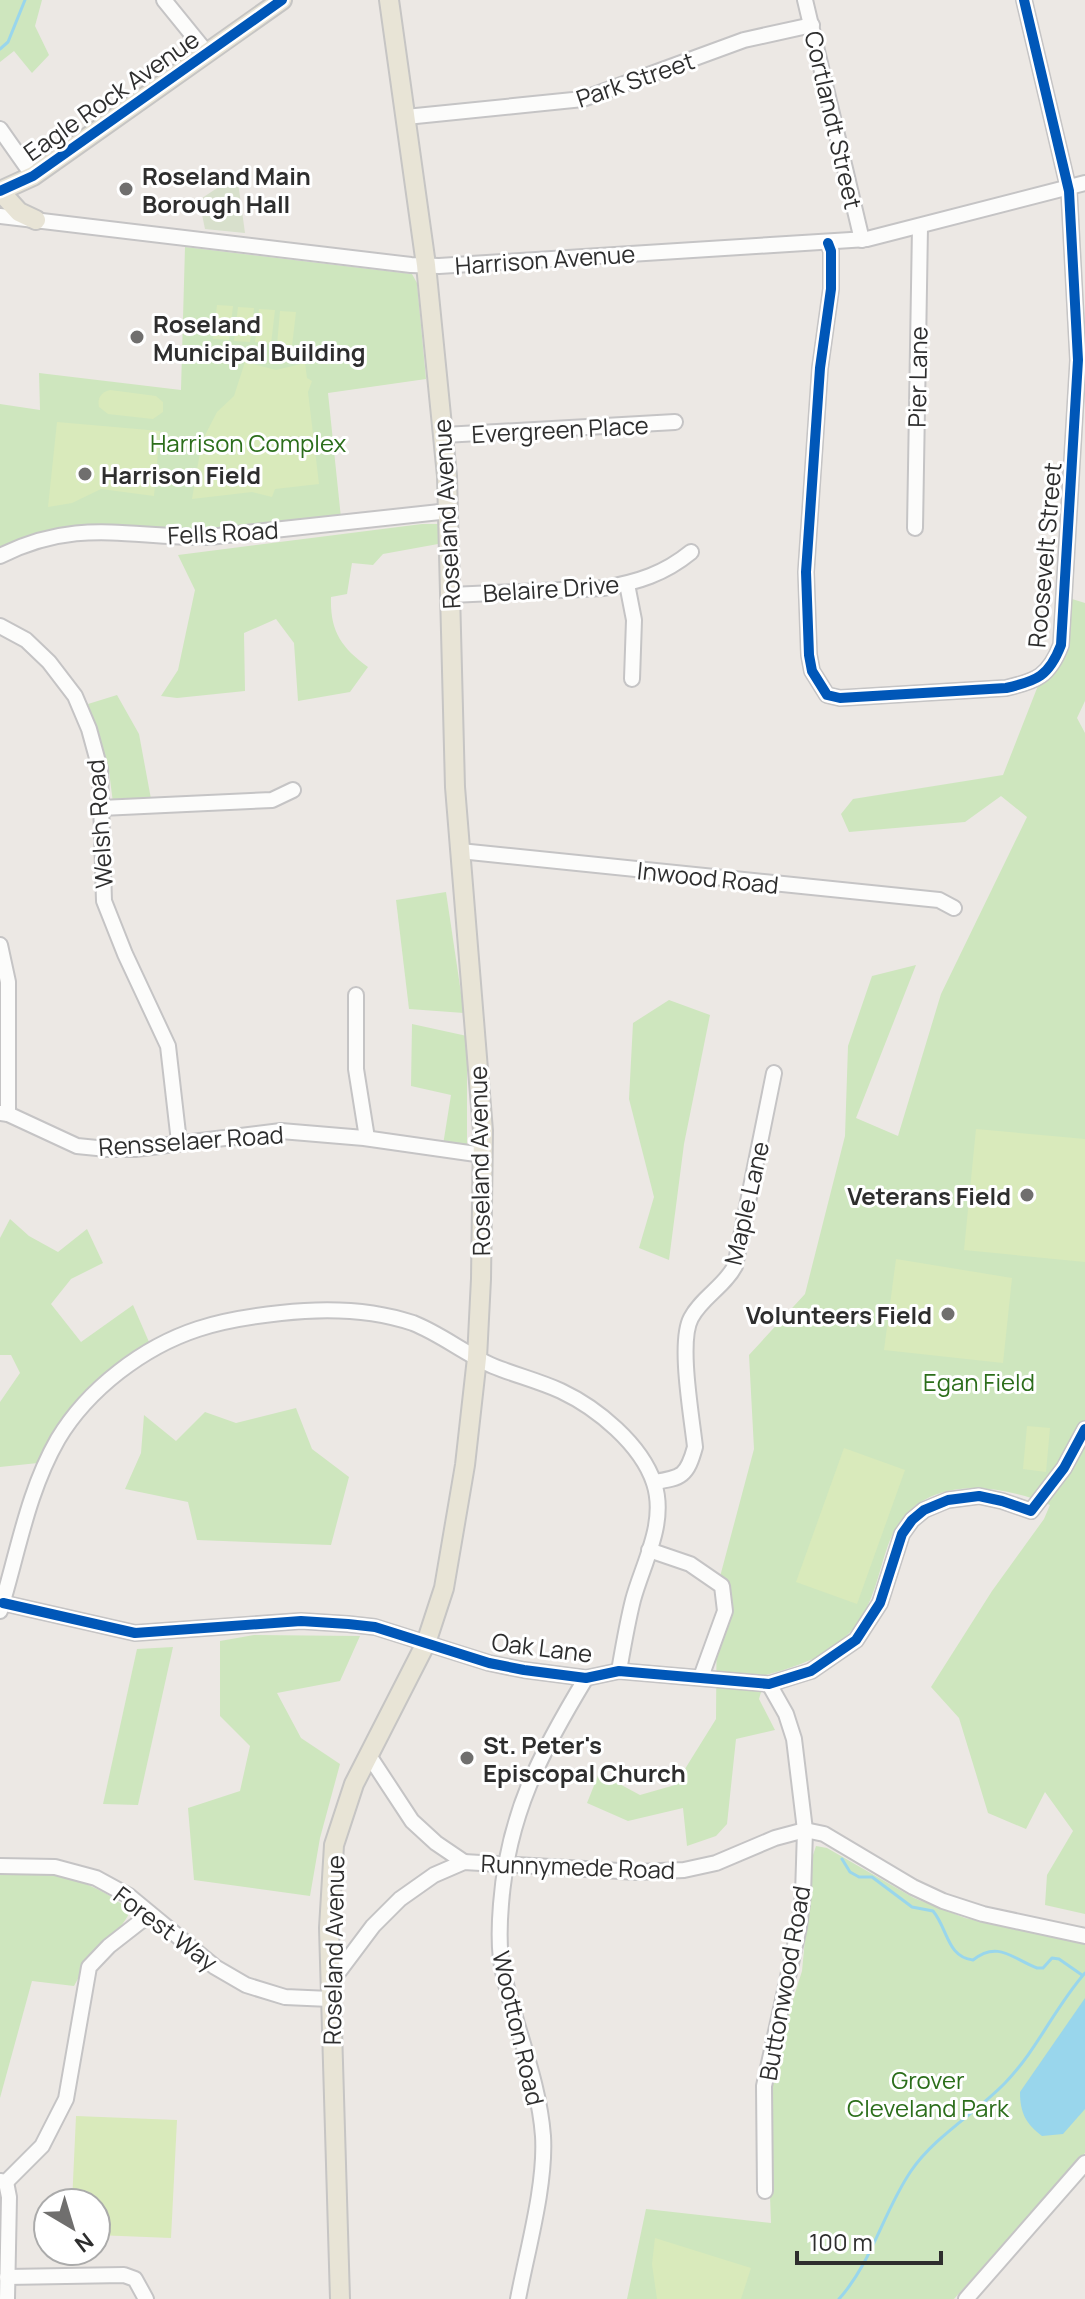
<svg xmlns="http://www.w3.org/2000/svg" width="1085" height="2299" font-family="Manrope,sans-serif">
  <rect width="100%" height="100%" fill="#ece8e4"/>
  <g fill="#cee6be">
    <polygon points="0,0 42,0 35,26 49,55 32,73 14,51 0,62"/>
    <polygon points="185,247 412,274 417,283 426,379 328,393 341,518 173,534 98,524 45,531 45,536 0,563 0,404 40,410 39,373 181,390"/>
    <path d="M 422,524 L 440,524 L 438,544 L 383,554 L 373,565 L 352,563 L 347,594 L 331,597 C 330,631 341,647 368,667 L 350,692 L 298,701 L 294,643 L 276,619 L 244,633 L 245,691 L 177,698 L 161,696 L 178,670 L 195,590 L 178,555 Z"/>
    <path d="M 1072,599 L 1085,603 L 1085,701 L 1077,718 L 1085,733 L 1085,1914 L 1045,1905 L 1047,1875 L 1073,1831 L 1045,1792 L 1026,1829 L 988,1813 L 959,1718 L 931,1687 L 992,1591 L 1044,1519 L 1050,1505 C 995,1482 917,1474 890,1540 C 878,1571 875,1604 852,1630 C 829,1656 799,1666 766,1675 L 759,1699 L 775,1730 L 736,1739 L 727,1824 L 716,1836 L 687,1846 L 683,1808 L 628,1821 L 587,1803 L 599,1773 L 640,1795 L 675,1785 L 716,1719 L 717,1588 L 754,1449 L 749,1355 L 805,1294 L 845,1136 L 848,1046 L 872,976 L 916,965 L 856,1118 L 898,1136 L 941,994 L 1027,817 L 1001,796 L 965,822 L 849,832 L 841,814 L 853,799 L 1003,775 Z"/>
    <polygon points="117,695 139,734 151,799 113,803 109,771 88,704"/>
    <polygon points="446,892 464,1013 409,1009 396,900"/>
    <polygon points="669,1000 710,1015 684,1144 669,1260 639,1248 654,1197 629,1099 633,1023"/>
    <polygon points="412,1024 467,1036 467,1149 443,1145 451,1095 411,1086"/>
    <polygon points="10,1219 29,1236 58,1252 87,1229 103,1263 71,1279 51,1304 81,1342 133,1305 149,1342 105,1375 38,1463 0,1467 0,1402 20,1373 11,1355 0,1355 0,1238"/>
    <polygon points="296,1408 312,1449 349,1477 331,1545 197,1540 188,1502 125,1489 141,1453 144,1415 176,1441 205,1412 236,1423"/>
    <polygon points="254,1635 360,1636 340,1681 277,1693 301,1738 340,1764 320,1838 310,1896 194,1880 188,1808 240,1791 250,1746 220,1716 220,1641"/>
    <polygon points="173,1647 138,1805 103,1804 137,1649"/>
    <polygon points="816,1846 827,1848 914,1898 965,1918 1085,1943 1085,2153 954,2299 627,2299 646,2209 771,2223 767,2114 777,2050 802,1971 813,1855"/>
    <path d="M 48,1873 C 80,1880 105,1889 130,1911 C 124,1926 115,1931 104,1941 C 91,1954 83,1970 74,1986 L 32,1981 L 0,2098 L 0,1875 Z"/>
  </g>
  <polygon fill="#d8e0cc" points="237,175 245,233 205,229 199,200"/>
  <g fill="#d9eabb">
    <polygon points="217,305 233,306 229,340 213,339"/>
    <polygon points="238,307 254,308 250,342 234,341"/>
    <polygon points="259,309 275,310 271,344 255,342"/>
    <polygon points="280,311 296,312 292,346 277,345"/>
    <polygon points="245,362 276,370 305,363 307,378 312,381 308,392 319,484 275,489 272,497 252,492 192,499 202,441 217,412 234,396"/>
    <path d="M 110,390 L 156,396 L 163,402 L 163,412 L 153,419 L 108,414 L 99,407 C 97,398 101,392 110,390 Z"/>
    <polygon points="57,422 160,431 154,496 101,489 72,503 48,507"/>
    <polygon points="976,1129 1085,1139 1085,1262 964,1250"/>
    <polygon points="896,1259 1012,1278 1003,1363 884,1350"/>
    <polygon points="1027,1426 1050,1428 1046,1472 1023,1469"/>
    <polygon points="844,1448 905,1470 857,1604 796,1582"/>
    <polygon points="76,2116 177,2120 171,2238 96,2235 96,2203 72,2203"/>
    <polygon points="655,2238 751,2268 741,2299 657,2299 652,2264"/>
  </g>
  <path fill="#99d6ec" d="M 1085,1998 L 1085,2109 L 1063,2134 L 1042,2136 C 1026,2124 1020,2113 1020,2092 Z"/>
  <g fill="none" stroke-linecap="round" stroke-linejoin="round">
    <g stroke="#99d6ec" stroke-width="3">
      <polyline points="0,49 8,42 25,0"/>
      <path d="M 842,1859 L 850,1872 L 859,1877 L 872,1877 L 912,1907 L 933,1911 C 948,1929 947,1957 973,1960 C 998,1940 1013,1959 1037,1968 L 1043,1968 L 1052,1958 L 1059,1959 L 1082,1975"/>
      <path d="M 839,2299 C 873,2261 883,2212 911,2171 C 935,2136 976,2113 1005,2083 C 1037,2050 1055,2007 1085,1973"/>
    </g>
    <g stroke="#c5c4c5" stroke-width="18">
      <g id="minor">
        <polyline points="164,0 207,53"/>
        <polyline points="805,0 862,240"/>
        <polyline points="406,117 583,99 744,40 812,25"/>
        <polyline points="0,129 33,176"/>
        <polyline points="0,216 411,265 439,266 867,239 1085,183"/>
        <path d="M 828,243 L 831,251 L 831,289 L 820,368 L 806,572 L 809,655 L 812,671 L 827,695 L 840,698 L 1006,688 C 1037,681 1049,676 1061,645 L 1078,360 L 1069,191 L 1024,0"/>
        <polyline points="444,435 675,422"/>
        <polyline points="915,528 920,227"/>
        <path d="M 0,556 C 78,517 128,538 209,537 L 449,511"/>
        <polyline points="627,584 634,620 632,679"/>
        <path d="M 451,595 L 604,588 C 638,582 664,574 691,552"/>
        <polyline points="0,626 26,640 49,662 75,696 89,729 100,769 104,901 125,954 168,1046 179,1142"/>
        <polyline points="101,808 272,800 293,790"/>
        <polyline points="460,851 939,900 954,908"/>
        <polyline points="0,945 8,982 8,1114"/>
        <polyline points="356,995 356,1069 367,1138"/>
        <polyline points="0,1113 8,1114 77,1146 107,1149 135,1149 281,1131 364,1138 483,1155"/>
        <path d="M 654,1482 C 682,1478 687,1476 695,1447 C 692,1418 678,1342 691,1318 C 702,1297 724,1287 735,1266 L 774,1073"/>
        <polyline points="649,1550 690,1564 722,1586 725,1611 701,1677"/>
        <polyline points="3,1603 135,1633 301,1621 348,1624 375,1627 489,1663 524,1670 586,1678 619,1671 769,1684 811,1671 856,1640 880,1603 902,1534 912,1520 924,1510 948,1500 979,1496 1002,1501 1031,1511 1064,1468 1085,1429"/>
        <path d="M 0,1611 C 18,1553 27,1493 58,1439 C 88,1389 143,1347 198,1329 C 225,1320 253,1316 281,1313 C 324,1308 371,1309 413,1323 C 441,1334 465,1354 493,1366 C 515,1375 539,1381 561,1391 C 597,1408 641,1444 654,1483 C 667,1523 643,1563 633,1600 C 627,1624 623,1648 619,1671"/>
        <polyline points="368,1754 412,1821 436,1843 464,1862"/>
        <polyline points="0,1866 55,1867 96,1878 129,1896 215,1967 246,1985 285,1997 330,1999"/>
        <polyline points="331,1982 373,1926 400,1899 434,1875 464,1862 637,1872 684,1870 716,1863 775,1838 805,1830 824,1834 913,1887 943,1901 983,1914 1085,1936"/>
        <polyline points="0,2181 6,2182 42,2146 66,2099 89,1967 109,1946 150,1914"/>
        <polyline points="6,2182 9,2197 7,2299"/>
        <polyline points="765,2191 764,2086 799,1927 803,1895 805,1830 794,1739 786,1714 769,1684"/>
        <polyline points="7,2277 124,2275 135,2279 146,2299"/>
        <path d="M 518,2299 C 527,2251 546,2185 543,2136 C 539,2082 516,2029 504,1976 C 498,1953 499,1928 501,1904 C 508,1814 540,1754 586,1678"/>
        <polyline points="966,2299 1085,2163"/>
      </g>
    </g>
    <g stroke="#c6c5c4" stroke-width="22">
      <g id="major">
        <polyline points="0,191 33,176 282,0"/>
        <polyline points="0,191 19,212 36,220"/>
        <polyline points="340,2299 329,1928 334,1845 354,1784 426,1643 444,1588 465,1465 477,1358 481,1279 483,1131 455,787 447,476 426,265 389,0"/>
      </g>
    </g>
    <use href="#minor" stroke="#fcfcfb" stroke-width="14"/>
    <use href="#major" stroke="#e8e4d6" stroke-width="18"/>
    <g stroke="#fff" stroke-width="15">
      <g id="cycleway">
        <polyline points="0,191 33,176 282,0"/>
        <path d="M 828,243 L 831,251 L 831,289 L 820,368 L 806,572 L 809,655 L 812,671 L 827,695 L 840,698 L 1006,688 C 1037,681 1049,676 1061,645 L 1078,360 L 1069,191 L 1024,0"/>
        <polyline points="3,1603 135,1633 301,1621 348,1624 375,1627 489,1663 524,1670 586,1678 619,1671 769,1684 811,1671 856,1640 880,1603 902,1534 912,1520 924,1510 948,1500 979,1496 1002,1501 1031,1511 1064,1468 1085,1429"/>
      </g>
    </g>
    <use href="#cycleway" stroke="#0057b8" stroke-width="10"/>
  </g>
  <g fill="#706f6e" stroke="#fff" stroke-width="3">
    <circle cx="126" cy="189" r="8"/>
    <circle cx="137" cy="337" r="8"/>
    <circle cx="85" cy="474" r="8"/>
    <circle cx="1027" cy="1195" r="8"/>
    <circle cx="948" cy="1314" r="8"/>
    <circle cx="467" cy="1758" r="8"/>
  </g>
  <g text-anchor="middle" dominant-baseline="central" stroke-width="6" stroke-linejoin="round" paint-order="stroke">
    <g font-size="24" fill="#2e2e2e" stroke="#fff">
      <text transform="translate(635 79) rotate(-19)">Park Street</text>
      <text transform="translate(111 95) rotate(-35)">Eagle Rock Avenue</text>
      <text transform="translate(834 120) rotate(77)">Cortlandt Street</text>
      <text transform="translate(545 259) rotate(-4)">Harrison Avenue</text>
      <text transform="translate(917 377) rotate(-89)">Pier Lane</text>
      <text transform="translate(560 429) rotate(-3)">Evergreen Place</text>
      <text transform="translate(446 514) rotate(-93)">Roseland Avenue</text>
      <text transform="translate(223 532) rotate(-3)">Fells Road</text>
      <text transform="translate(1044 555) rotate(-85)">Roosevelt Street</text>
      <text transform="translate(551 588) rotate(-4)">Belaire Drive</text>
      <text transform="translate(99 824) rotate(-94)">Welsh Road</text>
      <text transform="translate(708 877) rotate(6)">Inwood Road</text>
      <text transform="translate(191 1140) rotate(-4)">Rensselaer Road</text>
      <text transform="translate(479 1161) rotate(-91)">Roseland Avenue</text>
      <text transform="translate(746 1203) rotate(-77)">Maple Lane</text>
      <text transform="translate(542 1647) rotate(7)">Oak Lane</text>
      <text transform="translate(578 1866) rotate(2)">Runnymede Road</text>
      <text transform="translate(166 1928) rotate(37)">Forest Way</text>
      <text transform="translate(333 1950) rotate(-89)">Roseland Avenue</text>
      <text transform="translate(784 1983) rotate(-80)">Buttonwood Road</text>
      <text transform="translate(519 2028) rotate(77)">Wootton Road</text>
    </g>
    <g font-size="24" font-weight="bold" fill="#2e2e2e" stroke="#fff" text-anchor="start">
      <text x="142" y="175">Roseland Main<tspan x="142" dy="28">Borough Hall</tspan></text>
      <text x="153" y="323">Roseland<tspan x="153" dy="28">Municipal Building</tspan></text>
      <text x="101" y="474">Harrison Field</text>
      <text x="1011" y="1195" text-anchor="end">Veterans Field</text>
      <text x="932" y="1314" text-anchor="end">Volunteers Field</text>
      <text x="483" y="1744">St. Peter's<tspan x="483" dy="28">Episcopal Church</tspan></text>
    </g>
    <g font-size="24" fill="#2c6e1b" stroke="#fff">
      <text x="248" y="442">Harrison Complex</text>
      <text x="979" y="1381">Egan Field</text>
      <text x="928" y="2079">Grover<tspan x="928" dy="28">Cleveland Park</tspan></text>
    </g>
  </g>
  <g transform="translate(72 2227) rotate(142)"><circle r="38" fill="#ffffff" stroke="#ababab" stroke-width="2"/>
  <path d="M0-6L14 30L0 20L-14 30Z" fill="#706f6e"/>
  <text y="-12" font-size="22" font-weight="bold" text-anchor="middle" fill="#2e2e2e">N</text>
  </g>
  <path d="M797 2251v12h144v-12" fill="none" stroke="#2e2e2e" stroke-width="4"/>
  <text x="809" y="2251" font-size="24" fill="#2e2e2e" stroke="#ffffff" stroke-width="6" paint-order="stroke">100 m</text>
</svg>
